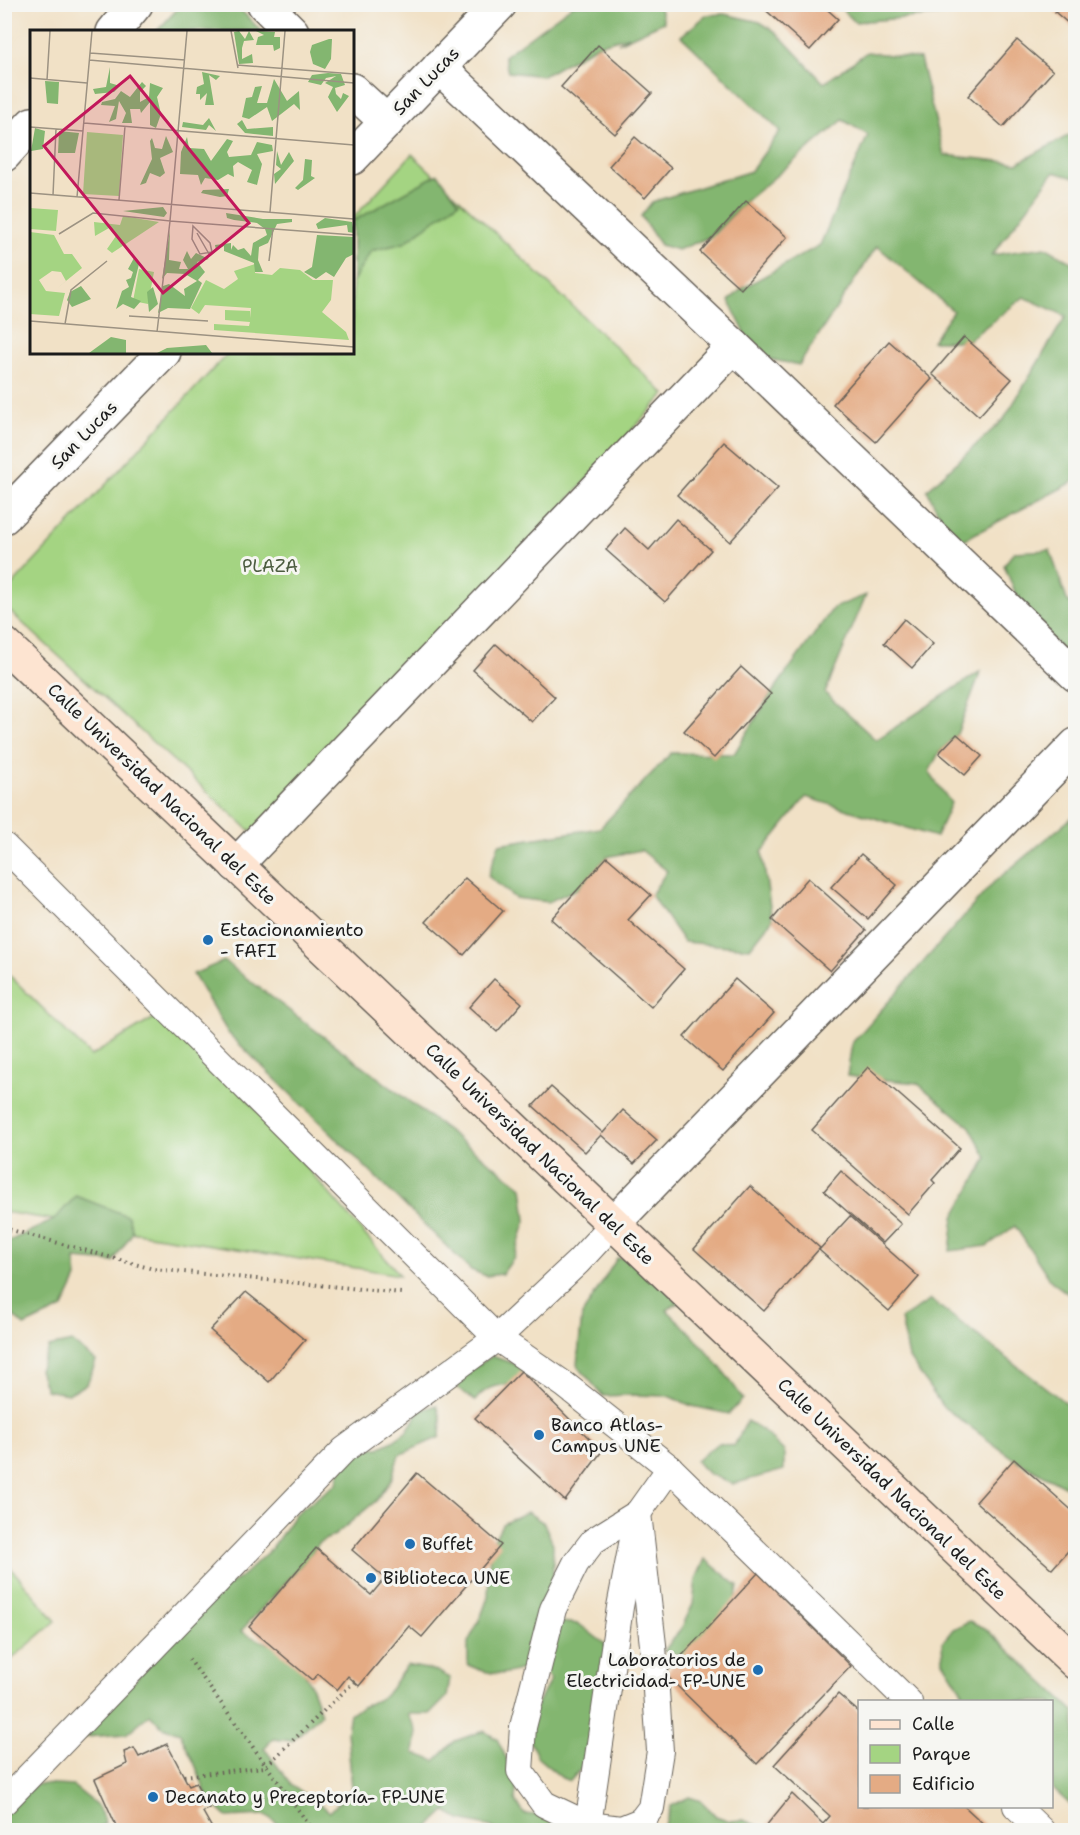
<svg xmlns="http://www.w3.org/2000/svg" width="1080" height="1835" font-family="'Shantell Sans',sans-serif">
  <rect width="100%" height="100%" fill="#f6f6f2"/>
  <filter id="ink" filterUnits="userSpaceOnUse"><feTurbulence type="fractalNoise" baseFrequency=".0167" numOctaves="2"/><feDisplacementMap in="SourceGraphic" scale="12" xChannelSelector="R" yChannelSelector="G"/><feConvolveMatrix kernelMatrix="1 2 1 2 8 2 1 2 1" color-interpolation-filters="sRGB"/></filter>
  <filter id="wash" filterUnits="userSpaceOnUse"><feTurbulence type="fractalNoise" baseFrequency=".008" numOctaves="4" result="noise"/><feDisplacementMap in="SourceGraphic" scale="24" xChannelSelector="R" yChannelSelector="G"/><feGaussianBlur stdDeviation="1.35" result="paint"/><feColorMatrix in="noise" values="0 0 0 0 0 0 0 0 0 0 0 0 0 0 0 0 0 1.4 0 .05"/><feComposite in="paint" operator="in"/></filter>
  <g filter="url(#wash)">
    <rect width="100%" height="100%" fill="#f1e1c6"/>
    <g fill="#a4d482" stroke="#60784f" stroke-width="1.5">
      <polygon points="412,154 665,394 259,839 5,607 4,594 228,353 352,352 353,218"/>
      <polygon points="4,970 91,1056 169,1009 400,1275 5,1212"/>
      <polygon points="5,1561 56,1621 5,1665 4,1665"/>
    </g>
    <g fill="#83b670" stroke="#506946" stroke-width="1.5">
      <polygon points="181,5 236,5 261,31 157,31"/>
      <polygon points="573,5 659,5 664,22 618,43 629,36 598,45 543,76 508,72 504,56"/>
      <polygon points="838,5 934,5 941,15 855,22"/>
      <polygon points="724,14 760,22 776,32 824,83 867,52 920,59 944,155 1018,163 1075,132 1075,178 1054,172 992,255 1045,247 1075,264 1075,481 954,545 927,490 1004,419 1066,316 1024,297 967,341 932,341 953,311 877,246 799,365 757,357 729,301 741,289 820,245 868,135 843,120 746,201 712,236 678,250 660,245 641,216 652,202 751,171 780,131 681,36 707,15"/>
      <polygon points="438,174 459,202 404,243 371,251 353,281 353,221"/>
      <polygon points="1050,550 1067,600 1075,607 1075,662 1023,612 1004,565 1014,552"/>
      <polygon points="866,595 825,693 876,740 981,671 957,734 939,753 929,772 951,803 936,837 806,797 762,852 772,920 750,948 684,942 651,895 667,871 641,850 607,857 579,888 548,902 515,898 488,876 499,844 600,828 671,753 734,754 771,694 833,608"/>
      <polygon points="1075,815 1075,1299 1051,1281 1015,1226 987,1246 950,1251 954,1217 987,1158 970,1127 917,1083 847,1076 852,1043 993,883"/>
      <polygon points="224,961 522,1187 526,1220 514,1258 502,1274 486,1276 471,1270 228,1033 193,974"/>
      <polygon points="76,1196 128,1216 133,1232 113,1262 75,1259 77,1278 63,1308 24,1326 5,1308 5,1243 54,1220"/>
      <path d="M 617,1258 L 633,1258 L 681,1301 L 667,1310 C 696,1337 721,1365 743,1399 L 729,1414 L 692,1406 L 668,1396 L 632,1395 L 603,1396 L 577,1365 L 582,1315 Z"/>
      <polygon points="931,1300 1075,1410 1075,1492 1014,1459 942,1406 909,1358 901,1319"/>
      <polygon points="72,1342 96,1361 87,1384 68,1394 46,1390 39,1370 49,1347"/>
      <path d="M 492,1356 L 526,1368 L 519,1384 C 499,1385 488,1384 475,1401 L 458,1388 L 458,1378 Z"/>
      <path d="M 437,1405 L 441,1418 L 440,1437 L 399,1455 L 391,1480 L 377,1500 L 335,1535 L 318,1543 L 311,1555 L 241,1631 C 254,1640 270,1643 284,1650 C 305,1663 314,1692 321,1714 L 292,1741 L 273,1739 L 264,1748 L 291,1784 L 330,1812 L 352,1788 L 347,1732 L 350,1713 L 385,1696 L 407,1665 L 437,1671 L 450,1678 L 447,1697 L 430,1714 L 408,1714 L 417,1732 L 414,1753 L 435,1761 L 455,1741 L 484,1731 L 497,1739 L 517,1780 L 515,1799 L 524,1814 L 559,1817 L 560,1830 L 495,1830 L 492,1827 L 461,1820 L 446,1811 L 429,1827 L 431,1830 L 287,1830 L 265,1815 L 227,1817 L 208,1799 L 196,1767 L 180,1733 L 162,1727 L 150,1714 L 126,1734 L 84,1737 L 212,1594 L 240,1578 L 273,1547 L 295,1514 L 337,1483 L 340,1471 L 361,1446 L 379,1448 L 393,1441 L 407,1431 L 419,1411 Z"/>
      <polygon points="747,1421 762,1430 784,1451 784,1470 733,1484 709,1474 696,1461 718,1443 734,1446"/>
      <path d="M 527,1512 L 544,1523 L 553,1544 L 553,1581 L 541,1603 L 551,1621 L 579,1624 L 615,1652 L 607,1739 L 570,1781 L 562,1778 L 538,1758 L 528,1737 L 531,1716 L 551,1679 L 537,1663 C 507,1675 498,1679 468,1665 L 468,1642 L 480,1619 L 488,1597 L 490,1548 L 502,1524 Z"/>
      <polygon points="705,1559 738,1586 734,1609 690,1657 664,1651 682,1627 693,1604 696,1579"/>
      <polygon points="969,1621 985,1628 1075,1712 1075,1809 1052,1788 1052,1702 968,1701 943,1661 942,1643 953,1629"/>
      <polygon points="38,1784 73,1786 98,1806 105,1823 97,1830 5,1830 5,1802"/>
      <polygon points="689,1797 701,1801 716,1816 730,1821 743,1820 759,1826 760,1830 663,1830 671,1806"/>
    </g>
    <g id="blocks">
      <g fill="#e4ab84">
        <polygon points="759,4 821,4 838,19 810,50"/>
        <polygon points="1063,4 1076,4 1076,30 1055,12"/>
        <polygon points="1017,40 1053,71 1003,127 968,96"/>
        <polygon points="598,45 652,93 615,134 561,87"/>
        <polygon points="635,137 671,168 645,198 609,166"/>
        <polygon points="746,201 787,237 741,289 700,252"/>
        <polygon points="964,337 1012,379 979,416 932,374"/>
        <polygon points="889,341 932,379 876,442 833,404"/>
        <polygon points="724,442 778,488 730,542 677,495"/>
        <polygon points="676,519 711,550 665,602 606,550 625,528 649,550"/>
        <polygon points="904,619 933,644 912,668 884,643"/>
        <polygon points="496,644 555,697 532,722 473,670"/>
        <polygon points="741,667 771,694 714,758 684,731"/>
        <polygon points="957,734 982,756 965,775 939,753"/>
        <polygon points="861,854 897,885 868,919 831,887"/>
        <polygon points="607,857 651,895 628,920 684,969 651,1007 551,919"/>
        <polygon points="465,878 503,911 464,955 426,922"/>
        <polygon points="808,878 866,930 830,971 772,920"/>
        <polygon points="494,979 522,1003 497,1032 469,1007"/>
        <polygon points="735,979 774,1013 723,1071 684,1037"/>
        <polygon points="868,1067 960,1148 932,1180 935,1183 908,1214 812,1130"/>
        <polygon points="551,1087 603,1133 623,1110 657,1140 634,1164 601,1135 585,1152 533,1106"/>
        <polygon points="841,1171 901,1224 883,1243 824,1191"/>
        <polygon points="750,1186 820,1248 764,1311 694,1249"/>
        <polygon points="850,1216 919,1277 889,1311 819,1250"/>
        <polygon points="246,1292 305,1340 269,1382 210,1330"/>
        <polygon points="521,1371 602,1451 565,1501 475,1418"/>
        <polygon points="1014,1459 1076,1514 1076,1542 1052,1569 976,1502"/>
        <polygon points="417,1473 501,1545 422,1637 409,1626 359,1686 348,1676 337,1690 318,1674 312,1680 249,1627 316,1548 371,1595 385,1578 352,1550"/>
        <polygon points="758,1573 851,1666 757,1764 665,1674"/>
        <polygon points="838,1694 860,1713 860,1806 964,1806 990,1830 770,1830 765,1827 792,1794 823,1824 830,1816 774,1765"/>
        <polygon points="167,1744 189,1786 196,1783 209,1808 203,1812 213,1830 118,1830 95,1779 127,1764 124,1752 134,1748 139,1757"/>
      </g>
    </g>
  </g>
  <g filter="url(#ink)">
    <use href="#blocks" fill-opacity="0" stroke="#676158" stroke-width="1.5"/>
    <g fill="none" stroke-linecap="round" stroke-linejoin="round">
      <g stroke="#676158" stroke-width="28">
        <g id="lane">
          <polyline points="4,846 497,1338 578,1262 613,1224"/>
          <polygon points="638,1513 653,1645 660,1751 651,1808 641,1821 621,1829 588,1825 544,1804 520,1771 523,1727 553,1609 576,1563 593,1541"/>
          <polyline points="4,1802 344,1450 497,1338 565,1385 670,1468 909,1702"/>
          <polyline points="1016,1806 1041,1830"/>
          <polyline points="588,1825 620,1607 638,1513 670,1468"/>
        </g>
      </g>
      <g stroke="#676158" stroke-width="36">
        <g id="street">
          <polyline points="264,4 292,32"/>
          <polyline points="113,32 136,4"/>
          <polyline points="439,67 734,346 1076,675"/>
          <polyline points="352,90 387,122"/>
          <polyline points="4,155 32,124"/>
          <polyline points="352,158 500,4"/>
          <polyline points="4,517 164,352"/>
          <polyline points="236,865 734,346"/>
          <polyline points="613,1224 1076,745"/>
        </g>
      </g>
      <g stroke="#676158" stroke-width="36">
        <polyline id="secondary" points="4,644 1076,1663"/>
      </g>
      <g stroke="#676158" stroke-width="4" stroke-dasharray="1.5 4.5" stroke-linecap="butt">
        <polyline points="4,1228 153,1269 402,1293"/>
        <polyline points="189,1659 313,1830"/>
        <polyline points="184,1776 265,1767 354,1682"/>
      </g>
      <use href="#lane" stroke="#fff" stroke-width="26"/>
      <use href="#street" stroke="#fff" stroke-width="33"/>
      <use href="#secondary" stroke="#fde4d1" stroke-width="33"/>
    </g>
  </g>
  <g fill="#1f6fb2" stroke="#f6f6f2" stroke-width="2">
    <circle cx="208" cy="940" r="6"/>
    <circle cx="539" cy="1435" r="6"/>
    <circle cx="410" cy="1544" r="6"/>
    <circle cx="371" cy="1578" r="6"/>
    <circle cx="758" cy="1670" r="6"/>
    <circle cx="153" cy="1797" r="6"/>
  </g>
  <g text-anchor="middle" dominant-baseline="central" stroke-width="6" stroke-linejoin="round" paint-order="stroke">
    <g font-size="18" fill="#1c1c1c" stroke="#f6f6f2">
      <text transform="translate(426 81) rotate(-46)">San Lucas</text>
      <text transform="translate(84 435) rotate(-46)">San Lucas</text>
      <text transform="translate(162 794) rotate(44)">Calle Universidad Nacional del Este</text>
      <text transform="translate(540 1154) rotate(44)">Calle Universidad Nacional del Este</text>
      <text transform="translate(892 1489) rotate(44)">Calle Universidad Nacional del Este</text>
    </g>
    <g font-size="18" fill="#4c5c40" stroke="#f6f6f2">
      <text x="270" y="566">PLAZA</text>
    </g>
    <g font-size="18" fill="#1c1c1c" stroke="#f6f6f2" text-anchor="start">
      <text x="220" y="930">Estacionamiento<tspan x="220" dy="21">- FAFI</tspan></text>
      <text x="551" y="1425">Banco Atlas-<tspan x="551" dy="21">Campus UNE</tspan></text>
      <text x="422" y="1544">Buffet</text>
      <text x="383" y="1578">Biblioteca UNE</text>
      <text x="746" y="1660" text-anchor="end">Laboratorios de<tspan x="746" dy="21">Electricidad- FP-UNE</tspan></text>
      <text x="165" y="1797">Decanato y Preceptoría- FP-UNE</text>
    </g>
  </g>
  <g transform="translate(30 30)">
    <rect width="324" height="324" fill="#f1e1c6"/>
    <path d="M 57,102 L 93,105 L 89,166 L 53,164 ZM 0,178 L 28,180 L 26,201 L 0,199 ZM 93,186 L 129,192 L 82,223 L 77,219 L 86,206 L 79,198 L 65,206 L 64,192 L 90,195 ZM 0,202 L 24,205 L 34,224 L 42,224 L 52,238 L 26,259 L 36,251 L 31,242 L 22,241 L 9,250 L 16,261 L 35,263 L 29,286 L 0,284 ZM 225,234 L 225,243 L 242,245 L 250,238 L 270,240 L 283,250 L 303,250 L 301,270 L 292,282 L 316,302 L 319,310 L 184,300 L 184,294 L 219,296 L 220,292 L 195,290 L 195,280 L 220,281 L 220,288 L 221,278 L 175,275 L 169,284 L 161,278 L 176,250 L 194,259 L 208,249 L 204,241 ZM 109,239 L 124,242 L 118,274 L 103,271 Z" fill="#a4d482"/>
    <path d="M 209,1 L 215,9 L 219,1 L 224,10 L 214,11 L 212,18 L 212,29 L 222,24 L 223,33 L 209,34 L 204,2 ZM 226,1 L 245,2 L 244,7 L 250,7 L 250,18 L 244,21 L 243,15 L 226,15 L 228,7 L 234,5 ZM 299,9 L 302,9 L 301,29 L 295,39 L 283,34 L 280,22 L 282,15 ZM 80,37 L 80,53 L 90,56 L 84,62 L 65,64 L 63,59 L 76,57 ZM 172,42 L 190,46 L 186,50 L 179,45 L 184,75 L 175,75 L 177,63 L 170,70 L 170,64 L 166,64 L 167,57 L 174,54 ZM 298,43 L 311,44 L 315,55 L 305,58 L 306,64 L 311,69 L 313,63 L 319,66 L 307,82 L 298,67 L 303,57 L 295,53 L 306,46 L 296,48 L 291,55 L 278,52 L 282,45 ZM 244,49 L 257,71 L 269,61 L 270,80 L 264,74 L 242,91 L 237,77 L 219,89 L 212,87 L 216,68 L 222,67 L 225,57 L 232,56 L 227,73 L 237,73 ZM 15,51 L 29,52 L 28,74 L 17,73 ZM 112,52 L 116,56 L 110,62 L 110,72 L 119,67 L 120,53 L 133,58 L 127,67 L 131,84 L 126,98 L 120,95 L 120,72 L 111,83 L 110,79 L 100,79 L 102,93 L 92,93 L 96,83 L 89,71 L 86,89 L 79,92 L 85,76 L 71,75 L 72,72 L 85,69 L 91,61 L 100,67 ZM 179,88 L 186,101 L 179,95 L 176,100 L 152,97 L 153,92 L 173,95 ZM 212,90 L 217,99 L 243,97 L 243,106 L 215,103 L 207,94 ZM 5,98 L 15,101 L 13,119 L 1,121 ZM 29,101 L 49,103 L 45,123 L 28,123 ZM 136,106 L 143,122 L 130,128 L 135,143 L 130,147 L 120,143 L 116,153 L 110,155 L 122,129 L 120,111 L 122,108 L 125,118 L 132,119 ZM 157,107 L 159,118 L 174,119 L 181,131 L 197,109 L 203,111 L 197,122 L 199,127 L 221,125 L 227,112 L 242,115 L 243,121 L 227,124 L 232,134 L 227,155 L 217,152 L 222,140 L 208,132 L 203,136 L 204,147 L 198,144 L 188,150 L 175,148 L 171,155 L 168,145 L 150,144 L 151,122 ZM 247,121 L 251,135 L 259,122 L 264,131 L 245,154 L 244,144 L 251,139 L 246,135 ZM 275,129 L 282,130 L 281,146 L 285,148 L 268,160 L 265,158 L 273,150 ZM 199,159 L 197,166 L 190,167 L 171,163 L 173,160 ZM 133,177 L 137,183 L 134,187 L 93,181 ZM 196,183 L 233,189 L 262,189 L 262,192 L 247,194 L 238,213 L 229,217 L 228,230 L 233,242 L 225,242 L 224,233 L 194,221 L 194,216 L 186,220 L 185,215 L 201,213 L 201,220 L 203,215 L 208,220 L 214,218 L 221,226 L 223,213 L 237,205 L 235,199 L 227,193 L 204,190 L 197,188 ZM 295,188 L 322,192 L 324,203 L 318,202 L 317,195 L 288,199 L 286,194 ZM 140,200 L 139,230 L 151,232 L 149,239 L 158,239 L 153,230 L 157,221 L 161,229 L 166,223 L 179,229 L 167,232 L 175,242 L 168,250 L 172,253 L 160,279 L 138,278 L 128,283 L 133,256 L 139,254 L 155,266 L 154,259 L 167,251 L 155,244 L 137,243 L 132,249 ZM 287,205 L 324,207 L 324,224 L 316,228 L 304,247 L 296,242 L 286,249 L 274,242 L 282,237 ZM 104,228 L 109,234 L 101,267 L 111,271 L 104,279 L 93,274 L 86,279 L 92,261 L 99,257 L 96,250 L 101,248 L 103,242 L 98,239 ZM 51,256 L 61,269 L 42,277 L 37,270 L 40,262 ZM 123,257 L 128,274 L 119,282 L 117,262 ZM 81,307 L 96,310 L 96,323 L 59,323 ZM 176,315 L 182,323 L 127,323 L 137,318 Z" fill="#83b670"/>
    <path fill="none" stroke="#9c9282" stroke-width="1.5" d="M 201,1 L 208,38M 60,23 L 155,30M 59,30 L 324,53M 207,35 L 324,44M 0,48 L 57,53M 17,50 L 20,1M 54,93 L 324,115M 0,97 L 53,101M 0,163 L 324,189M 23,165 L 26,99M 47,167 L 62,1M 89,170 L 95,96M 240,182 L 255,1M 163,196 L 180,213 L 182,222 L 170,224 L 162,209 ZM 167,203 L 179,224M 29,204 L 63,183 L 140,191 L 157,1M 239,231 L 243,198M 99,286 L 178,291M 0,291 L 324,317M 35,294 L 41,260 L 77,231M 127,302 L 140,191 L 324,205"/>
    <path fill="#c2185b" fill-opacity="0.15" stroke="#c2185b" stroke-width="3" d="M 100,46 L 219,193 L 133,263 L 14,116 Z"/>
    <rect width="324" height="324" fill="none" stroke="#1c1c1c" stroke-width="3"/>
  </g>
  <rect width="1080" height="1835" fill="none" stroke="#f6f6f2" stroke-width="24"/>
  <rect x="858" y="1700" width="195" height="108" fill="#f6f6f2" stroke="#9f9f9c" stroke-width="1.5"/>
  <rect x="870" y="1720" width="30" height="9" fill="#fde4d1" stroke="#9f9f9c" stroke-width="1.5"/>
  <text x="912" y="1730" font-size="18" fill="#1c1c1c">Calle</text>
  <rect x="870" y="1745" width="30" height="18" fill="#a4d482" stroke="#9f9f9c" stroke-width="1.5"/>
  <text x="912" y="1760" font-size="18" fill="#1c1c1c">Parque</text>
  <rect x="870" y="1775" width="30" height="18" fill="#e4ab84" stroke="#9f9f9c" stroke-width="1.5"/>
  <text x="912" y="1790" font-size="18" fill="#1c1c1c">Edificio</text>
</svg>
